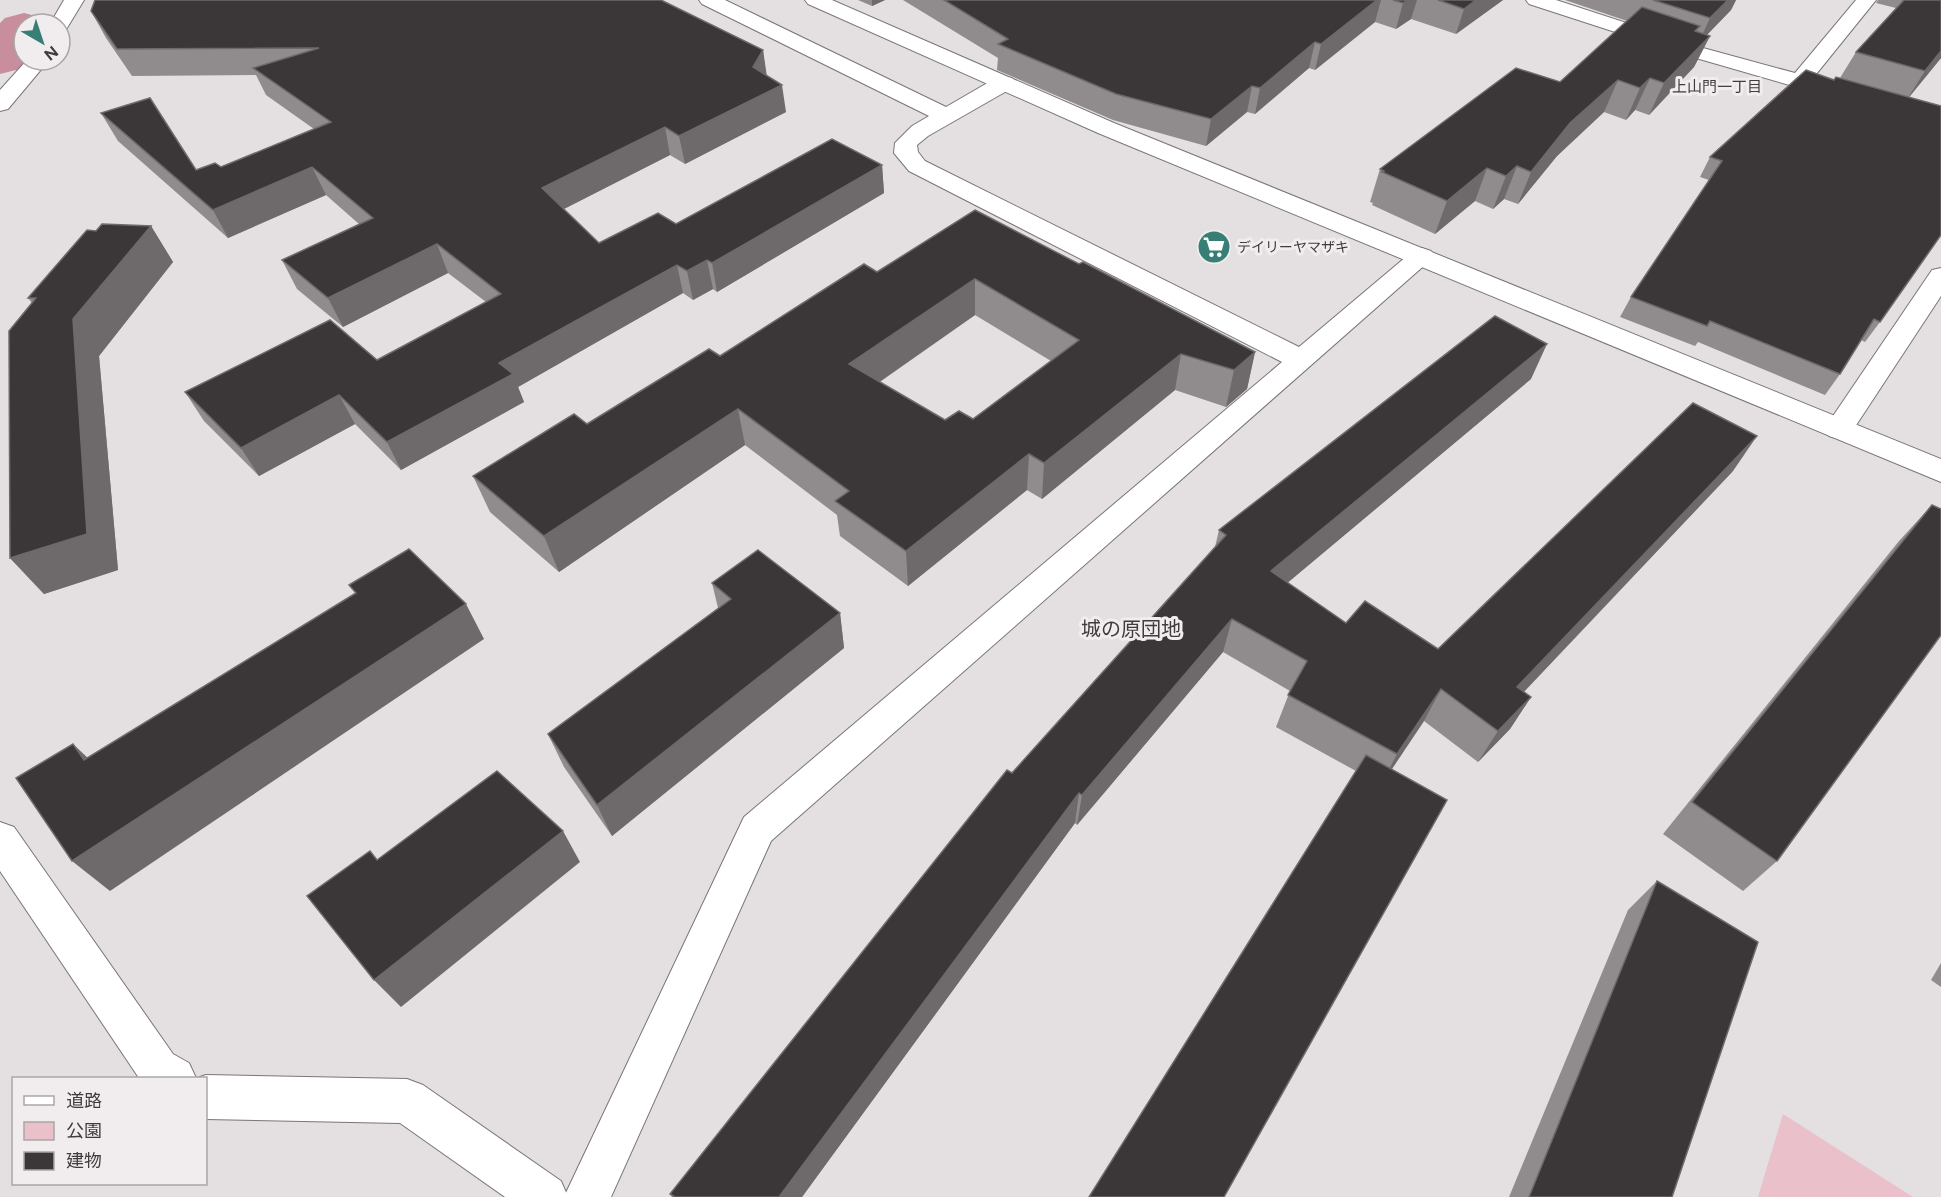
<svg xmlns="http://www.w3.org/2000/svg" width="1941" height="1197" font-family="Figtree,'Noto Sans JP',sans-serif">
  <rect width="100%" height="100%" fill="#e4dfe0"/>
  <polygon fill="#eac0ca" points="1783,1114 1913,1197 1758,1197"/>
  <g fill="none" stroke-linecap="round" stroke-linejoin="round">
    <polygon fill="#c98e9d" fill-rule="evenodd" points="24,13 43,18 47,24 24,24 24,60 27,60 20,69 0,74 0,23 5,18"/>
    <g stroke="#7a7576" stroke-width="2">
      <g id="street">
        <polygon points="64,0 84,0 67,28 60,30 60,24 50,24"/>
        <polygon points="699,0 725,0 946,107 996,78 1004,77 1012,78 1015,83 1012,88 928,136 917,145 918,152 925,161 1299,347 1413,251 1422,248 1431,251 1435,256 771,841 611,1197 564,1197 744,817 1282,362 909,171 894,153 895,143 912,126 929,116 702,4"/>
        <polygon points="1526,0 1556,0 1703,48 1795,73 1856,0 1876,0 1813,78 1846,87 1849,92 1846,97 1838,99 1689,56 1529,4"/>
        <polygon points="27,60 49,60 8,109 0,111 0,90"/>
        <polygon points="1941,268 1941,296 1849,436 1839,439 1829,436 1824,429 1829,422 1932,270"/>
      </g>
    </g>
    <g stroke="#7a7576" stroke-width="2">
      <g id="secondary">
        <polygon points="805,0 832,0 1114,123 1941,459 1941,482 1098,133 808,4"/>
        <polygon points="0,822 14,827 173,1054 189,1063 196,1078 139,1078 0,871"/>
        <polygon points="206,1075 407,1079 423,1085 561,1181 568,1197 505,1197 400,1123 206,1119 206,1078 197,1078"/>
      </g>
    </g>
    <use href="#street" fill="#fff" fill-rule="evenodd"/>
    <use href="#secondary" fill="#fff" fill-rule="evenodd"/>
  </g>
  <g fill="#908b8c" fill-rule="evenodd">
    <polygon points="858,0 885,0 872,6"/>
    <polygon points="903,0 1503,0 1456,34 1411,19 1396,29 1375,22 1315,70 1309,68 1255,114 1247,112 1206,146 1113,120 997,70 998,58"/>
    <polygon points="1565,0 1736,0 1731,10 1707,35 1710,36 1694,67 1649,115 1635,110 1626,120 1604,112 1557,156 1518,204 1504,199 1493,209 1475,201 1435,234 1372,205 1373,203 1370,202 1380,169 1560,82 1627,21"/>
    <polygon points="1878,0 1941,0 1941,58 1909,97 1880,322 1865,342 1861,340 1840,374 1825,395 1698,342 1695,346 1620,317 1631,297 1709,180 1700,177 1710,157 1834,80 1840,78 1856,52 1896,8 1876,3"/>
    <polygon points="91,11 763,50 766,75 786,112 685,164 670,155 564,209 599,243 676,224 882,165 884,193 717,292 713,289 693,300 683,293 518,387 524,402 401,470 355,424 259,476 204,421 185,392 377,360 486,302 448,273 343,327 297,289 282,260 359,224 326,195 228,238 118,141 101,113 196,170 221,167 314,129 266,95 256,75 132,76 106,38"/>
    <polygon points="151,226 173,262 99,356 118,570 44,594 10,558 32,303 28,298"/>
    <path d="M 1079,264 L 1255,352 L 1247,389 L 1226,407 L 1175,390 L 1042,499 L 1027,490 L 908,586 L 840,536 L 837,515 L 745,445 L 559,572 L 490,512 L 473,476 L 587,424 L 720,356 L 877,272 ZM 975,315 L 1051,361 L 973,419 L 945,420 L 880,382 Z"/>
    <polygon points="1531,379 1287,583 1346,623 1438,649 1733,471 1524,692 1531,697 1510,729 1478,762 1424,721 1392,769 1356,771 1276,727 1290,691 1223,652 1077,825 1075,823 802,1197 672,1197 670,1194 1012,773 1215,547 1219,530"/>
    <polygon points="1932,505 1777,861 1743,891 1663,834 1899,541"/>
    <polygon points="712,583 840,613 844,648 612,836 564,767 548,734 718,608"/>
    <polygon points="1657,881 1672,1197 1509,1197 1628,910"/>
    <polygon points="1941,963 1941,987 1931,980"/>
  </g>
  <g fill="#6e696a">
    <polygon points="872,0 885,0 872,6"/>
    <polygon points="1377,0 1381,0 1375,22 1315,70 1321,44"/>
    <polygon points="1408,0 1417,0 1411,19 1396,29 1403,3"/>
    <polygon points="1476,0 1503,0 1456,34 1464,9"/>
    <polygon points="1728,0 1736,0 1731,10 1698,44 1710,18"/>
    <polygon points="1710,36 1694,67 1649,115 1664,83"/>
    <polygon points="1315,42 1309,68 1255,114 1260,88"/>
    <polygon points="763,50 767,77 753,67"/>
    <polygon points="1941,51 1941,58 1906,101 1925,71"/>
    <polygon points="1650,78 1635,110 1626,120 1640,88"/>
    <polygon points="1618,80 1604,112 1557,156 1518,204 1531,172 1570,123"/>
    <polygon points="782,85 786,112 685,164 679,136"/>
    <polygon points="1252,86 1247,112 1206,146 1211,119"/>
    <polygon points="665,127 670,155 550,216 542,188"/>
    <polygon points="882,165 884,193 717,292 712,263"/>
    <polygon points="1517,166 1504,199 1493,209 1506,176"/>
    <polygon points="312,167 326,195 228,238 213,210"/>
    <polygon points="1487,168 1475,201 1435,234 1447,201"/>
    <polygon points="151,226 173,262 99,356 118,570 44,594 10,558 73,319"/>
    <polygon points="437,244 448,273 343,327 328,298"/>
    <polygon points="707,260 713,289 693,300 687,271"/>
    <polygon points="677,265 683,293 518,387 524,402 401,470 387,442 499,363"/>
    <polygon points="975,279 975,315 853,400 849,364"/>
    <polygon points="1547,344 1531,379 1261,605 1271,571"/>
    <polygon points="1255,352 1247,389 1226,407 1234,370"/>
    <polygon points="1181,354 1175,390 1042,499 1044,463"/>
    <polygon points="339,395 355,424 259,476 241,448"/>
    <polygon points="738,409 745,445 559,572 544,536"/>
    <polygon points="1757,436 1733,471 1498,719 1517,687"/>
    <polygon points="1029,454 1027,490 908,586 906,551"/>
    <polygon points="466,604 484,639 110,891 72,861"/>
    <polygon points="840,613 844,648 612,836 597,805"/>
    <polygon points="1232,619 1223,652 1077,825 1082,795"/>
    <polygon points="1441,689 1424,721 1381,785 1397,754"/>
    <polygon points="1531,697 1510,729 1478,762 1498,731"/>
    <polygon points="73,744 108,777 84,760"/>
    <polygon points="1079,793 1075,823 802,1197 779,1197"/>
    <polygon points="563,831 580,862 401,1007 374,980"/>
  </g>
  <g fill="#3b3738" stroke="#6e696a" stroke-width="1.5" fill-rule="evenodd">
    <polygon points="95,0 661,0 763,50 753,67 782,85 679,136 665,127 542,188 599,243 658,213 676,224 832,139 882,165 712,263 707,260 687,271 677,265 499,363 513,374 387,442 339,395 241,448 185,392 330,320 377,360 501,294 437,244 328,298 282,260 373,218 312,167 213,210 101,113 150,98 196,170 215,163 221,167 331,122 253,68 319,48 117,49 91,11"/>
    <polygon points="944,0 1377,0 1321,44 1315,42 1260,88 1252,86 1211,119 1116,94 998,44 1008,39"/>
    <polygon points="1393,0 1408,0 1403,3"/>
    <polygon points="1438,0 1476,0 1464,9"/>
    <polygon points="1653,0 1728,0 1710,18"/>
    <polygon points="1904,0 1941,0 1941,51 1925,71 1856,52"/>
    <polygon points="1642,7 1700,26 1695,31 1710,36 1664,83 1650,78 1640,88 1618,80 1570,123 1531,172 1517,166 1506,176 1487,168 1447,201 1382,172 1384,171 1380,169 1516,68 1560,82"/>
    <polygon points="1806,70 1834,80 1836,77 1941,106 1941,235 1880,322 1874,319 1840,374 1710,321 1707,326 1631,297 1722,161 1710,157"/>
    <path d="M 975,210 L 1079,264 L 1083,262 L 1255,352 L 1234,370 L 1181,354 L 1044,463 L 1029,454 L 906,551 L 835,501 L 849,491 L 738,409 L 544,536 L 473,476 L 574,414 L 587,424 L 709,349 L 720,356 L 864,264 L 877,272 ZM 975,279 L 1079,340 L 973,419 L 959,411 L 945,420 L 849,364 Z"/>
    <polygon points="102,224 151,226 73,319 87,534 10,558 9,331 36,298 28,298 87,230 96,231"/>
    <polygon points="1495,316 1547,344 1271,571 1346,623 1365,601 1438,649 1693,403 1757,436 1517,687 1531,697 1498,731 1441,689 1397,754 1288,695 1307,661 1232,619 1082,795 1079,793 779,1197 675,1197 670,1194 1007,770 1012,773 1226,535 1219,530"/>
    <polygon points="1932,505 1941,509 1941,635 1777,861 1692,802"/>
    <polygon points="409,549 466,604 72,861 16,778 73,744 84,760 356,593 349,585"/>
    <polygon points="758,550 840,613 597,805 548,734 731,599 712,583"/>
    <polygon points="1366,755 1447,800 1224,1197 1089,1197"/>
    <polygon points="497,771 563,831 374,980 307,896 370,851 377,860"/>
    <polygon points="1657,881 1758,942 1672,1197 1529,1197"/>
  </g>
  <defs>
    <g id="supermarket-disc" transform="scale(1.725)"><circle r="9.5" fill="#377e77" stroke="#f1eced"/><path d="M-6-5.5h2.5l.6 2H6L4.5 2H-2.5L-4.4-4H-6ZM-1.5 3.2a1.3 1.3 0 1 0 .1 0ZM3 3.2a1.3 1.3 0 1 0 .1 0Z" fill="#fff"/></g>
  </defs>
  <g fill-rule="evenodd">
    <use href="#supermarket-disc" x="1214" y="247"/>
  </g>
  <g text-anchor="middle" dominant-baseline="central" stroke-width="6" stroke-linejoin="round" paint-order="stroke">
    <g font-size="14" fill="#3e3c3c" stroke="#f1eced" text-anchor="start">
      <text x="1237" y="247">デイリーヤマザキ</text>
    </g>
    <g font-size="15" fill="#3e3c3c" stroke="#f1eced">
      <text x="1717" y="87">上山門一丁目</text>
    </g>
    <g font-size="20" fill="#3e3c3c" stroke="#f1eced">
      <text x="1131" y="629">城の原団地</text>
    </g>
  </g>
  <rect x="12" y="1077" width="195" height="108" fill="#f1eced" stroke="#a9a6a6" stroke-width="1.5"/>
  <rect x="24" y="1096" width="30" height="9" fill="#ffffff" stroke="#a9a6a6" stroke-width="1.5"/>
  <text x="66" y="1107" font-size="18" fill="#3e3c3c">道路</text>
  <rect x="24" y="1122" width="30" height="18" fill="#eac0ca" stroke="#a9a6a6" stroke-width="1.5"/>
  <text x="66" y="1137" font-size="18" fill="#3e3c3c">公園</text>
  <rect x="24" y="1152" width="30" height="18" fill="#3b3738" stroke="#a9a6a6" stroke-width="1.5"/>
  <text x="66" y="1167" font-size="18" fill="#3e3c3c">建物</text>
  <g transform="translate(42 42) rotate(141)"><circle r="28" fill="#f1eced" stroke="#a9a6a6" stroke-width="1.5"/>
  <path d="M0-4.5L10 22L0 15L-10 22Z" fill="#377e77"/>
  <text y="-9" font-size="16" font-weight="bold" text-anchor="middle" fill="#3e3c3c">N</text>
  </g>
</svg>
